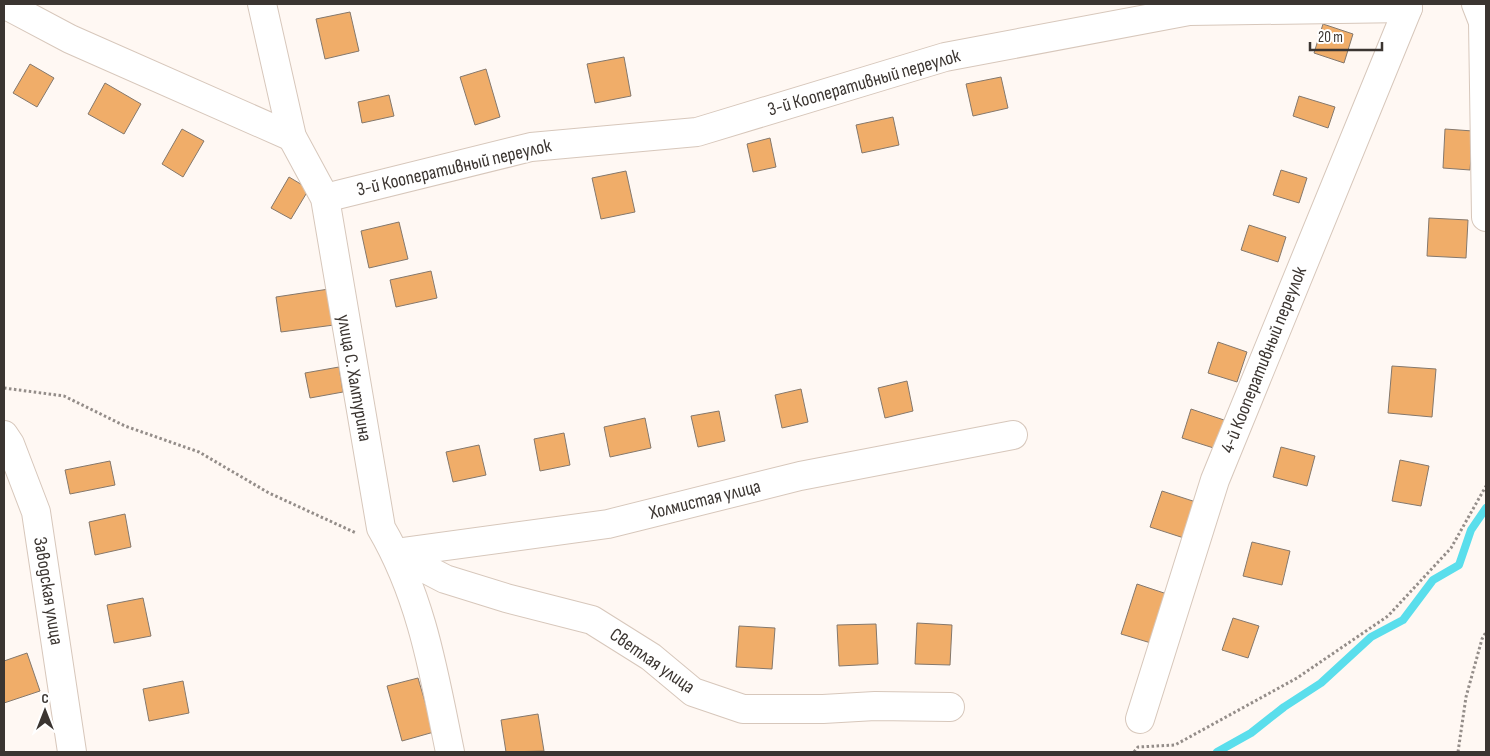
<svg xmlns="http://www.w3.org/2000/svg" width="1490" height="756" font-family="'Sofia Sans Condensed',sans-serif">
  <rect width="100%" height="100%" fill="#fff8f3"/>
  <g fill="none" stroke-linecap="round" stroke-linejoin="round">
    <polyline stroke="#5adeec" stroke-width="8" points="1217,752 1251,733 1284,707 1321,683 1371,637 1403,620 1433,580 1459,565 1471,530 1486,508"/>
  </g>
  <g fill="#f0ad69" stroke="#85786c">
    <polygon points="350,12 359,51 325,59 316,19"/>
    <polygon points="1323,24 1353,34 1344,63 1314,53"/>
    <polygon points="624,57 631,96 595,103 587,64"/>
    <polygon points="30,64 54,78 37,107 13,93"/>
    <polygon points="486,69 500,117 475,125 460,77"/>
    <polygon points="1001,77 1008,108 973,116 966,84"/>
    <polygon points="105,83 141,104 124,134 88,114"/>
    <polygon points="389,95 394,116 362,123 358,102"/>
    <polygon points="1299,96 1335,107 1328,128 1293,116"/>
    <polygon points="893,117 899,145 862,153 856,125"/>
    <polygon points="182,129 204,141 183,177 162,164"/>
    <polygon points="1445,129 1473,131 1470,170 1443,168"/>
    <polygon points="770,138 776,167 753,172 747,144"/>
    <polygon points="1281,170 1307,178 1299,203 1273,195"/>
    <polygon points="626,171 635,212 601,219 592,178"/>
    <polygon points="289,177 309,189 291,219 271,208"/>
    <polygon points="1429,218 1468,220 1466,258 1427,256"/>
    <polygon points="399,222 408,259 369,268 361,231"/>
    <polygon points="1249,225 1286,237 1278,262 1241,250"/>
    <polygon points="431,271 437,298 396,307 390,280"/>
    <polygon points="329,289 334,325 281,332 276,297"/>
    <polygon points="1218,342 1247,352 1237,382 1208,373"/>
    <polygon points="1392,366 1436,369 1432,417 1388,413"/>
    <polygon points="339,367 343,392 310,398 305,373"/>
    <polygon points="907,381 913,411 885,418 878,388"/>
    <polygon points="801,389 808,422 782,428 775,395"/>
    <polygon points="1191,409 1230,422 1220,450 1182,438"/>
    <polygon points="719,411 725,441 698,447 691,416"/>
    <polygon points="645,418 651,448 610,457 604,427"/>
    <polygon points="564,433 570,465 540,471 534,439"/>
    <polygon points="479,445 486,475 453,482 446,452"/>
    <polygon points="1281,447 1315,456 1307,486 1273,477"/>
    <polygon points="1400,460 1429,466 1421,506 1392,501"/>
    <polygon points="110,461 115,485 70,494 65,470"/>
    <polygon points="1162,491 1199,503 1187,539 1150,527"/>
    <polygon points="125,514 131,547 95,555 89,522"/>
    <polygon points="1252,542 1290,551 1282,585 1243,576"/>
    <polygon points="1137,584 1167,594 1151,643 1121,634"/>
    <polygon points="143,598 151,636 114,643 107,605"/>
    <polygon points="1233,618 1259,626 1248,658 1222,650"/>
    <polygon points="917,623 952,625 950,665 915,664"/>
    <polygon points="876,624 878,664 839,666 837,625"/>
    <polygon points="739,626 775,628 772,669 736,667"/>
    <polygon points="27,653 40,691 4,703 4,661"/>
    <polygon points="418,678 434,732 402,741 387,686"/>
    <polygon points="183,681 189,713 149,721 143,689"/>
    <polygon points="538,714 544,751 506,752 501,720"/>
  </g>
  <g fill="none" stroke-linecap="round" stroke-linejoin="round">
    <g stroke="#d7c7bb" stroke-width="30">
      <g id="minor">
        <polyline points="4,4 70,39 292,137"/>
        <path d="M 262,4 L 292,137 L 325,198 L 381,528 C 422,598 434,674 450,752"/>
        <polyline points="1476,4 1483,22 1486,217"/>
        <polyline points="325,198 531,147 697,132 945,57 1189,11 1408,8"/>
        <polyline points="4,435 10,444 36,512 72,752"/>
        <polyline points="395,553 608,524 800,476 1013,435"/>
        <polyline points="395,553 445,579 506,598 592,620 651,657 693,692 743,709 823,709 875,706 950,707"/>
        <polyline points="1140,719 1215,480 1408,8"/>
      </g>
    </g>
    <g stroke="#948d89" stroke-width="3" stroke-dasharray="2.5 2.5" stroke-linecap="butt">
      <polyline points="4,388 64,396 125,426 199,452 269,493 356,533"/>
      <polyline points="1134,752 1138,747 1175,745 1297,678 1388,616 1451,548 1486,486"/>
      <polyline points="1458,752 1466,697 1482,639 1486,632"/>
    </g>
    <use href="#minor" stroke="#fff" stroke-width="28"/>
  </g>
  <g text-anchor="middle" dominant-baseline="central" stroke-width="4" stroke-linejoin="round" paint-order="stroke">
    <g font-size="19" fill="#3b3531" stroke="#fff">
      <text transform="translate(864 83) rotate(-16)">3-й Кооперативный переулок</text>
      <text transform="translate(454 168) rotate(-13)">3-й Кооперативный переулок</text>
      <text transform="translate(1264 360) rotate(-68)">4-й Кооперативный переулок</text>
      <text transform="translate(354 378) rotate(80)">улица С. Халтурина</text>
      <text transform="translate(705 500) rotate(-14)">Холмистая улица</text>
      <text transform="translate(48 591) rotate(81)">Заводская улица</text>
      <text transform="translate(652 661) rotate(35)">Светлая улица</text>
    </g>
  </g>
  <rect width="1490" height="756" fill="none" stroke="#3b3531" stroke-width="10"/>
  <g transform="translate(45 711)" stroke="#ffffff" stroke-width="4" paint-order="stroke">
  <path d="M0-4L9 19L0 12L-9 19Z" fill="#3b3531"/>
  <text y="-8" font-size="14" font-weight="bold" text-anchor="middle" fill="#3b3531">С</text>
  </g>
  <path d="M1310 42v8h72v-8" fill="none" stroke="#3b3531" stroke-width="2.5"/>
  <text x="1318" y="42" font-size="15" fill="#3b3531" stroke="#ffffff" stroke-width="4" paint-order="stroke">20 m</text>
</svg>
